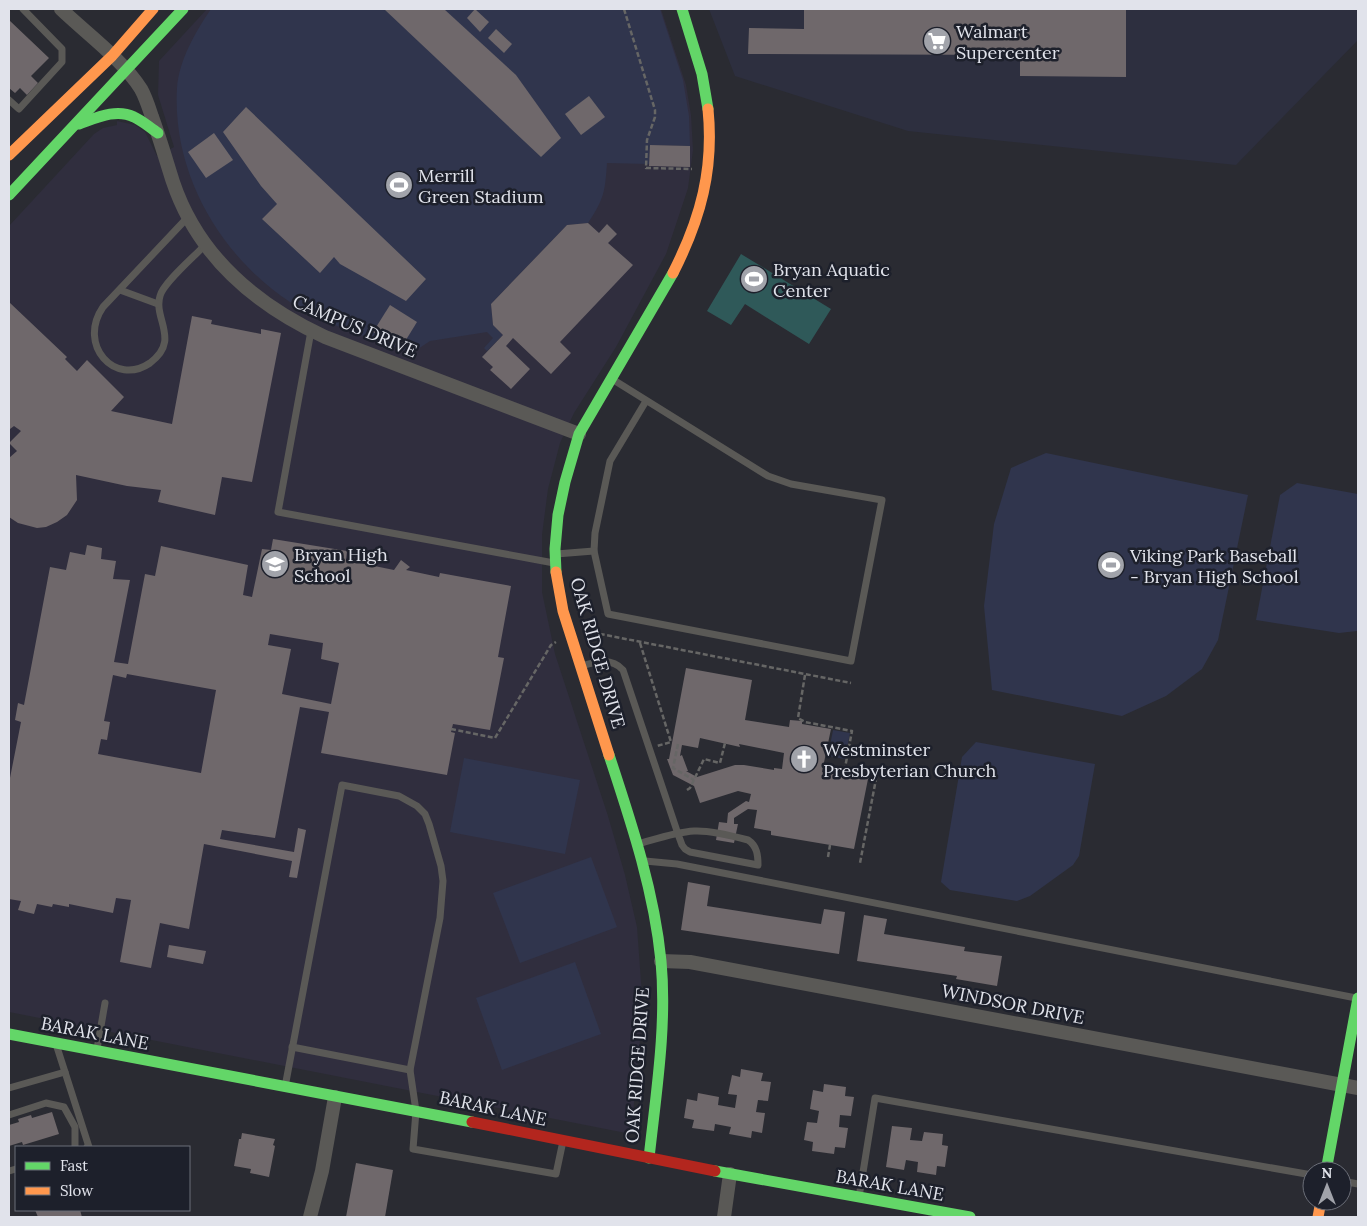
<svg xmlns="http://www.w3.org/2000/svg" width="1367" height="1226" font-family="Lora,serif">
  <rect width="100%" height="100%" fill="#2a2b32"/>
  <polygon fill="#2d2f3f" points="709,9 1358,9 1358,40 1236,165 908,131 735,76"/>
  <polygon fill="#302e3e" points="207,9 661,9 686,85 691,115 693,150 688,188 666,254 616,347 574,413 560,443 548,489 542,535 542,592 555,654 608,816 625,875 637,927 643,1009 631,1134 9,1012 9,226 94,134 103,128 117,125 117,121 135,125 145,132 157,156 174,147 158,95 159,61"/>
  <g fill="#30354d">
    <path d="M 211,9 L 660,9 L 683,80 L 689,116 L 690,146 L 650,145 L 649,164 L 607,163 C 605,192 604,199 588,223 L 567,225 L 491,304 L 493,325 L 503,335 L 487,351 L 484,348 L 493,338 L 487,332 L 430,341 L 412,353 C 371,338 327,326 290,302 C 220,256 172,173 177,88 C 179,60 196,31 211,9 Z"/>
    <polygon points="1046,453 1248,495 1218,640 1202,669 1166,696 1122,716 992,690 984,606 994,524 1011,468"/>
    <polygon points="1297,483 1358,494 1358,629 1357,631 1339,633 1256,620 1280,495"/>
    <polygon points="833,730 850,733 845,759 828,756"/>
    <polygon points="976,742 1095,764 1079,856 1073,865 1030,896 1017,901 950,890 941,882 962,757"/>
    <polygon points="464,758 580,780 565,854 450,832"/>
    <polygon points="591,857 617,927 520,963 493,893"/>
    <polygon points="575,962 601,1034 502,1070 476,998"/>
  </g>
  <polygon fill="#2f5959" points="741,254 831,309 809,344 745,304 731,325 707,311"/>
  <g fill="#6f686b" fill-rule="evenodd">
    <polygon points="384,9 444,9 516,75 561,138 541,157"/>
    <polygon points="475,9 489,22 480,32 467,18"/>
    <polygon points="804,9 1126,9 1126,77 1020,76 1020,55 748,54 749,28 804,29"/>
    <polygon points="9,20 49,58 31,76 38,83 27,95 20,88 15,93 9,88"/>
    <polygon points="496,29 512,44 504,53 488,38"/>
    <polygon points="589,96 605,117 581,135 565,114"/>
    <polygon points="246,107 426,279 406,301 340,264 334,257 320,273 262,219 277,204 261,186 223,132"/>
    <polygon points="214,133 233,160 206,178 188,152"/>
    <polygon points="650,145 690,146 690,167 649,166"/>
    <polygon points="588,223 599,233 607,224 617,234 608,243 633,265 560,342 571,353 551,374 513,338 506,346 530,369 511,389 490,370 493,367 482,357 503,335 493,325 491,304 567,225"/>
    <polygon points="9,302 67,357 65,359 77,371 87,360 124,397 111,411 172,424 192,316 212,320 211,324 261,334 261,329 281,333 252,482 222,477 215,515 158,502 161,490 127,486 76,475 77,500 67,515 57,522 46,527 37,528 18,523 9,517 9,458 17,451 9,443 21,431 14,426 10,429 9,428"/>
    <polygon points="390,305 417,322 401,348 373,332"/>
    <path d="M 273,539 L 347,551 L 346,560 L 355,562 L 394,570 L 401,560 L 410,567 L 406,570 L 439,577 L 440,573 L 511,586 L 498,657 L 504,658 L 490,730 L 453,724 L 451,732 L 455,733 L 447,775 L 321,753 L 329,712 L 300,707 L 275,838 L 222,830 L 220,839 L 294,852 L 298,828 L 306,830 L 297,878 L 289,877 L 292,861 L 204,844 L 189,929 L 160,923 L 151,968 L 120,962 L 131,900 L 116,898 L 113,913 L 69,904 L 69,907 L 53,904 L 52,907 L 37,904 L 34,914 L 18,910 L 21,901 L 9,899 L 9,783 L 21,722 L 15,720 L 18,703 L 24,705 L 50,567 L 66,570 L 70,552 L 85,555 L 87,545 L 102,548 L 101,559 L 116,561 L 113,579 L 130,580 L 114,662 L 128,664 L 145,574 L 155,576 L 161,546 L 248,565 L 243,595 L 252,597 L 262,549 L 271,550 ZM 270,634 L 323,643 L 321,659 L 339,663 L 331,704 L 282,694 L 291,649 L 268,645 ZM 127,674 L 216,690 L 201,773 L 98,754 L 101,739 L 107,740 L 110,722 L 104,721 L 113,675 L 126,678 Z"/>
    <path d="M 686,668 L 752,680 L 745,720 L 789,727 L 790,720 L 802,721 L 802,724 L 831,729 L 822,772 L 868,779 L 854,849 L 771,835 L 771,831 L 754,828 L 757,810 L 748,809 L 734,818 L 734,824 L 738,824 L 734,843 L 716,840 L 719,822 L 727,823 L 728,813 L 746,801 L 749,802 L 751,794 L 738,791 L 700,803 L 694,786 L 673,775 L 667,759 L 669,759 ZM 700,738 L 740,747 L 739,744 L 784,753 L 782,769 L 774,768 L 774,770 L 744,765 L 735,765 L 697,777 L 686,771 L 688,771 L 682,755 L 680,756 L 682,745 L 698,748 Z"/>
    <polygon points="688,882 710,886 707,906 821,924 824,909 845,912 839,954 681,930"/>
    <polygon points="864,915 887,919 884,934 965,947 964,951 1002,956 997,986 956,979 957,976 857,961"/>
    <polygon points="169,945 206,951 203,964 167,957"/>
    <polygon points="741,1069 763,1073 761,1081 771,1082 768,1101 758,1100 756,1112 765,1113 762,1133 752,1131 751,1138 729,1134 731,1127 715,1124 714,1131 692,1128 694,1120 684,1118 687,1099 697,1101 698,1093 719,1097 718,1105 735,1108 737,1095 728,1094 732,1075 740,1077"/>
    <polygon points="824,1084 846,1087 845,1096 854,1097 851,1116 840,1115 839,1127 848,1128 845,1148 835,1147 834,1154 812,1151 813,1142 804,1140 807,1122 817,1123 819,1111 810,1109 813,1090 823,1092"/>
    <polygon points="52,1112 59,1134 23,1145 22,1142 9,1146 9,1125 19,1122 18,1119 31,1115 32,1118"/>
    <polygon points="892,1126 912,1128 910,1140 922,1141 924,1132 943,1134 942,1145 948,1146 945,1167 937,1166 936,1175 917,1172 918,1162 906,1160 904,1170 886,1167"/>
    <polygon points="242,1133 275,1139 273,1145 275,1146 269,1177 250,1173 251,1169 234,1166 239,1139 241,1139"/>
    <polygon points="356,1163 393,1170 385,1217 346,1217"/>
    <polygon points="35,1210 80,1210 82,1217 38,1217"/>
  </g>
  <g fill="none" stroke-linecap="round" stroke-linejoin="round">
    <g stroke="#666665" stroke-width="2.5" stroke-dasharray="5 2.5" stroke-linecap="butt">
      <polyline points="624,9 655,110 655,117 647,140 646,168 692,169"/>
      <polyline points="585,631 851,683"/>
      <polyline points="640,643 671,742 657,746"/>
      <polyline points="805,675 798,718 805,722 852,731 844,773 876,779 860,863"/>
      <polyline points="451,729 495,738 551,645 556,642"/>
      <polyline points="678,744 673,768 694,780"/>
      <polyline points="687,790 690,788 704,759 720,763 725,743"/>
      <polyline points="828,857 830,845"/>
    </g>
    <g stroke="#5a5956" stroke-width="7">
      <polyline points="9,100 19,109 62,62 62,49 23,9"/>
      <path d="M 188,217 L 103,307 C 77,345 115,387 150,363 C 181,340 153,319 160,296 C 163,283 195,256 205,245"/>
      <polyline points="120,290 158,304"/>
      <polyline points="311,331 278,512 554,563"/>
      <polyline points="612,379 768,476 791,484 882,500 851,661 608,614 594,551 595,533 610,461 646,401"/>
      <polyline points="556,554 594,551"/>
      <path d="M 581,666 C 596,662 611,657 623,670 L 678,834 L 682,845 L 685,849 L 690,852 L 758,865 C 758,855 757,846 748,840 C 733,836 710,830 694,831 C 676,832 656,839 638,844"/>
      <polyline points="645,861 677,864 1356,998"/>
      <polyline points="56,1044 89,1147 87,1147"/>
      <polyline points="292,1047 410,1070"/>
      <polyline points="97,1049 105,1003"/>
      <polyline points="285,1087 342,785 399,796 417,806 425,814 429,824 441,866 443,881 440,918 410,1070 416,1111 413,1149 556,1174 563,1141"/>
      <polyline points="9,1088 65,1072"/>
      <polyline points="9,1115 46,1103 64,1107 75,1127 75,1147"/>
      <polyline points="9,1171 16,1169"/>
      <polyline points="1342,1181 1358,1184"/>
      <polyline points="859,1197 875,1098 1312,1175"/>
    </g>
    <g stroke="#5a5956" stroke-width="14">
      <path d="M 61,9 C 87,34 121,58 141,89 C 146,98 149,108 152,117 C 160,139 166,160 173,182 C 198,256 256,305 325,337 L 579,434"/>
      <polyline points="661,961 690,962 1358,1088"/>
      <polyline points="310,1217 322,1171 335,1097"/>
      <polyline points="724,1217 730,1174"/>
    </g>
    <g stroke="#63d668" stroke-width="11">
      <polyline points="682,9 702,74 708,109"/>
      <path d="M 79,124 C 96,118 116,108 134,117 C 143,121 150,128 158,133"/>
      <polyline points="9,195 183,9"/>
      <polyline points="556,572 555,549 558,515 565,482 579,434 673,273"/>
      <path d="M 609,755 C 631,822 654,890 661,961 C 667,1026 656,1093 649,1158"/>
      <polyline points="9,1034 472,1122"/>
      <polyline points="715,1171 970,1217"/>
      <polyline points="1326,1171 1358,998"/>
    </g>
    <g stroke="#ff974d" stroke-width="11">
      <polyline points="9,155 112,56 153,9"/>
      <path d="M 673,273 C 701,218 714,169 708,109"/>
      <polyline points="556,572 563,611 609,755"/>
      <polyline points="1318,1217 1321,1201"/>
    </g>
    <polyline stroke="#b3261e" stroke-width="11" points="472,1122 715,1171"/>
  </g>
  <defs>
    <g id="supermarket-disc" transform="scale(1.4375)"><circle r="9.5" fill="#a1a3aa" stroke="#1d202b"/><path d="M-6-5.5h2.5l.6 2H6L4.5 2H-2.5L-4.4-4H-6ZM-1.5 3.2a1.3 1.3 0 1 0 .1 0ZM3 3.2a1.3 1.3 0 1 0 .1 0Z" fill="#fff"/></g>
    <g id="stadium-disc" transform="scale(1.4375)"><circle r="9.5" fill="#a1a3aa" stroke="#1d202b"/><path d="M0-5a6.5 5 0 1 0 0 10a6.5 5 0 1 0 0-10ZM-3.5-1.8h7v3.6h-7Z" fill="#fff"/></g>
    <g id="school-disc" transform="scale(1.4375)"><circle r="9.5" fill="#a1a3aa" stroke="#1d202b"/><path d="M0-5L7-2L0 1L-7-2ZM-4 1L0 2.5L4 1V4Q0 6-4 4Z" fill="#fff"/></g>
    <g id="church-disc" transform="scale(1.4375)"><circle r="9.5" fill="#a1a3aa" stroke="#1d202b"/><path d="M-1.2-6h2.4v3.5h3.3v2.4h-3.3V6h-2.4V-.1h-3.3v-2.4h3.3Z" fill="#fff"/></g>
  </defs>
  <g fill-rule="evenodd">
    <use href="#supermarket-disc" x="937" y="41"/>
    <use href="#stadium-disc" x="399" y="185"/>
    <use href="#stadium-disc" x="754" y="279"/>
    <use href="#school-disc" x="275" y="564"/>
    <use href="#stadium-disc" x="1111" y="565"/>
    <use href="#church-disc" x="804" y="759"/>
  </g>
  <g text-anchor="middle" dominant-baseline="central" stroke-width="5" stroke-linejoin="round" paint-order="stroke">
    <g font-size="18" fill="#e1e3eb" stroke="#1d202b" text-anchor="start">
      <text x="956" y="31">Walmart<tspan x="956" dy="21">Supercenter</tspan></text>
      <text x="418" y="175">Merrill<tspan x="418" dy="21">Green Stadium</tspan></text>
      <text x="773" y="269">Bryan Aquatic<tspan x="773" dy="21">Center</tspan></text>
      <text x="294" y="554">Bryan High<tspan x="294" dy="21">School</tspan></text>
      <text x="1130" y="555">Viking Park Baseball<tspan x="1130" dy="21">- Bryan High School</tspan></text>
      <text x="823" y="749">Westminster<tspan x="823" dy="21">Presbyterian Church</tspan></text>
    </g>
    <g font-size="18" fill="#e1e3eb" stroke="#1d202b">
      <text transform="translate(355 326) rotate(23)">CAMPUS DRIVE</text>
      <text transform="translate(598 653) rotate(74)">OAK RIDGE DRIVE</text>
      <text transform="translate(1013 1004) rotate(11)">WINDSOR DRIVE</text>
      <text transform="translate(95 1033) rotate(11)">BARAK LANE</text>
      <text transform="translate(637 1065) rotate(-86)">OAK RIDGE DRIVE</text>
      <text transform="translate(493 1108) rotate(12)">BARAK LANE</text>
      <text transform="translate(890 1185) rotate(10)">BARAK LANE</text>
    </g>
  </g>
  <rect width="1367" height="1226" fill="none" stroke="#e1e3eb" stroke-width="20"/>
  <rect x="15" y="1146" width="175" height="65" fill="#1d202b" stroke="#6b6e78"/>
  <rect x="25" y="1162" width="25" height="8" fill="#63d668" stroke="#6b6e78"/>
  <text x="60" y="1171" font-size="15" fill="#e1e3eb">Fast</text>
  <rect x="25" y="1187" width="25" height="8" fill="#ff974d" stroke="#6b6e78"/>
  <text x="60" y="1196" font-size="15" fill="#e1e3eb">Slow</text>
  <g transform="translate(1327 1186)"><circle r="24" fill="#1d202b" stroke="#6b6e78"/>
  <path d="M0-4L9 19L0 12L-9 19Z" fill="#a1a3aa"/>
  <text y="-8" font-size="14" font-weight="bold" text-anchor="middle" fill="#e1e3eb">N</text>
  </g>
</svg>
